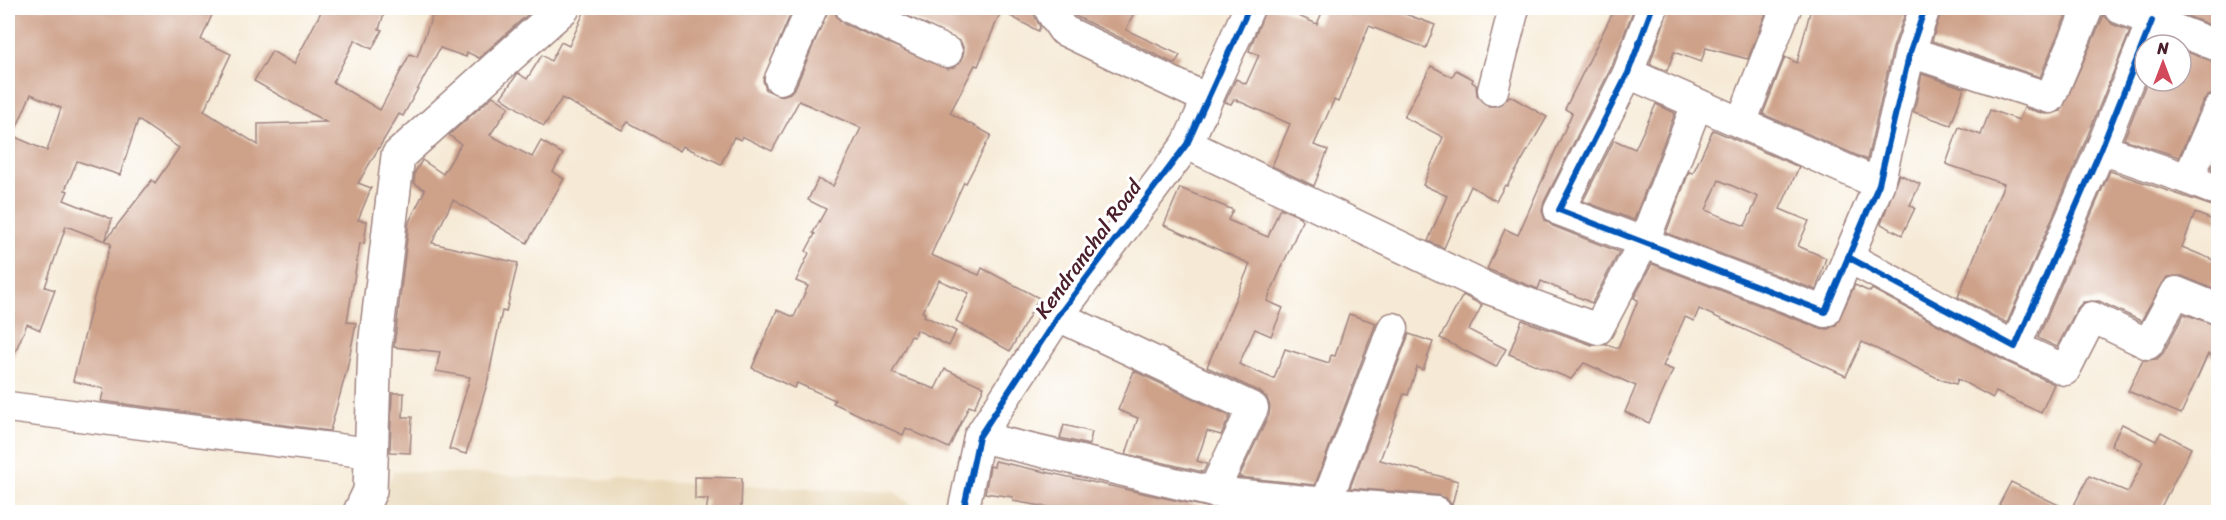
<svg xmlns="http://www.w3.org/2000/svg" width="2226" height="520" font-family="Sriracha,sans-serif">
  <rect width="100%" height="100%" fill="#fff"/>
  <filter id="ink" filterUnits="userSpaceOnUse"><feTurbulence type="fractalNoise" baseFrequency=".0167" numOctaves="2"/><feDisplacementMap in="SourceGraphic" scale="12" xChannelSelector="R" yChannelSelector="G"/><feConvolveMatrix kernelMatrix="1 2 1 2 8 2 1 2 1" color-interpolation-filters="sRGB"/></filter>
  <filter id="wash" filterUnits="userSpaceOnUse"><feTurbulence type="fractalNoise" baseFrequency=".008" numOctaves="4" result="noise"/><feDisplacementMap in="SourceGraphic" scale="24" xChannelSelector="R" yChannelSelector="G"/><feGaussianBlur stdDeviation="1.35" result="paint"/><feColorMatrix in="noise" values="0 0 0 0 0 0 0 0 0 0 0 0 0 0 0 0 0 1.4 0 .05"/><feComposite in="paint" operator="in"/></filter>
  <g filter="url(#wash)">
    <rect width="100%" height="100%" fill="#f6ead6"/>
    <polygon fill="#e9d9ba" points="394,471 894,492 922,512 373,512"/>
    <g id="blocks">
      <g fill="#cea189" fill-rule="evenodd">
        <path d="M 16,8 L 215,8 L 201,40 L 231,54 L 204,111 L 258,145 L 258,124 L 326,122 L 254,81 L 272,51 L 294,64 L 323,8 L 386,8 L 379,29 L 382,30 L 372,49 L 355,40 L 333,82 L 380,110 L 410,54 L 417,57 L 435,8 L 535,8 L 479,58 L 467,52 L 466,57 L 440,48 L 403,116 L 399,114 L 358,183 L 371,188 L 358,220 L 367,221 L 364,244 L 360,243 L 347,322 L 356,323 L 347,369 L 330,431 L 101,401 L 104,389 L 73,381 L 98,282 L 111,244 L 105,241 L 152,180 L 155,183 L 179,148 L 138,120 L 120,175 L 77,161 L 65,190 L 68,191 L 64,200 L 112,219 L 105,241 L 66,226 L 45,287 L 55,290 L 40,330 L 27,324 L 8,369 L 8,9 L 14,12 ZM 31,94 L 61,108 L 47,151 L 13,136 Z"/>
        <polygon points="586,8 793,8 763,80 766,90 781,96 790,93 796,86 829,8 834,8 837,17 844,24 948,69 956,66 962,60 964,50 961,42 891,8 1035,8 1034,14 1040,27 1038,31 1001,11 978,66 975,65 950,113 991,135 966,183 964,182 931,255 979,275 982,268 1039,298 1010,351 956,321 969,293 939,280 922,312 925,313 924,316 956,331 949,346 917,330 914,337 911,336 892,373 935,389 945,369 984,387 974,408 969,406 949,448 906,428 903,435 833,403 835,400 797,383 794,388 752,368 777,310 794,317 808,286 796,281 809,253 806,251 815,234 813,233 826,209 808,200 818,179 833,186 861,128 799,101 772,151 742,136 741,140 734,137 721,164 683,146 680,151 628,122 622,130 562,98 544,126 501,97 518,73 527,79 542,55 551,61 561,42 569,46"/>
        <polygon points="1070,8 1136,8 1126,30 1180,55 1175,64 1075,16"/>
        <polygon points="1266,8 1280,8 1317,24 1324,8 1389,8 1435,25 1426,48 1369,26 1338,102 1334,100 1314,145 1328,150 1314,186 1272,166 1290,124 1234,99 1231,104 1225,102 1236,79 1246,84 1259,55 1249,51"/>
        <polygon points="1615,8 1634,8 1612,66 1544,202 1542,211 1545,220 1553,226 1619,252 1592,303 1541,281 1538,289 1487,269 1505,229 1518,235 1572,113 1565,109"/>
        <polygon points="1669,8 1768,8 1748,59 1706,48 1701,62 1674,52 1667,71 1650,64"/>
        <polygon points="1811,8 1907,8 1893,48 1867,160 1763,114 1785,57 1797,63"/>
        <polygon points="1942,8 2069,8 2040,77 1932,41"/>
        <polygon points="2166,8 2218,8 2218,28"/>
        <polygon points="2104,15 2112,24 2130,31 2085,142 2007,323 1958,297 2004,184 1946,164 1959,127 1981,135 1990,110 2019,120 2024,108 2045,114 2061,111"/>
        <polygon points="2181,50 2218,63 2218,93 2208,96 2202,103 2179,157 2124,139 2147,81 2181,81"/>
        <polygon points="1431,66 1452,77 1456,70 1473,79 1472,82 1476,85 1477,95 1488,106 1498,106 1510,96 1547,117 1507,186 1505,185 1496,201 1471,186 1444,248 1428,241 1447,196 1423,185 1443,137 1404,117"/>
        <polygon points="1922,74 1964,88 1951,125 1914,112"/>
        <polygon points="493,96 509,107 490,135 532,157 541,141 563,154 553,172 564,179 527,243 453,200 432,243 518,263 506,312 502,311 487,384 466,454 449,449 470,377 436,371 440,352 394,347 409,222 425,190 414,183 415,172 422,160 443,174 461,144 449,135"/>
        <polygon points="1656,104 1675,113 1634,220 1583,201 1614,140 1635,149"/>
        <path d="M 1713,130 L 1799,167 L 1780,209 L 1809,221 L 1798,246 L 1826,258 L 1816,290 L 1666,233 L 1689,172 L 1693,173 ZM 1719,180 L 1758,197 L 1745,226 L 1706,210 Z"/>
        <polygon points="2218,152 2218,173 2211,170"/>
        <polygon points="2110,171 2218,208 2218,222 2195,213 2182,247 2218,262 2218,291 2182,276 2167,277 2141,321 2099,301 2083,302 2077,309 2057,347 2038,338"/>
        <polygon points="1899,174 1920,184 1910,205 1915,208 1902,235 1881,224"/>
        <polygon points="1180,188 1233,210 1228,220 1268,237 1280,208 1300,217 1302,221 1267,301 1283,308 1271,336 1255,329 1239,364 1274,379 1285,349 1329,363 1331,355 1335,356 1349,314 1376,323 1315,485 1239,477 1269,415 1270,406 1267,398 1260,392 1207,367 1250,264 1164,225"/>
        <polygon points="1652,264 1819,328 1828,329 1836,325 1855,285 1870,292 1872,289 2007,362 2054,384 2041,413 1996,392 1993,398 1958,379 1956,384 1942,380 1862,342 1846,376 1699,309 1694,321 1685,317 1663,366 1673,370 1649,423 1625,412 1636,386 1584,363 1571,379 1509,354 1522,320 1592,345 1606,344 1618,348 1638,300 1634,298"/>
        <polygon points="1463,295 1482,305 1469,330 1506,349 1496,367 1440,338"/>
        <polygon points="2184,314 2218,326 2218,359 2208,354 2181,414 2128,391 2143,360 2157,359 2163,353"/>
        <polygon points="1409,334 1433,342 1423,370 1417,367 1408,395 1404,394 1380,460 1458,481 1452,505 1446,498 1437,495 1350,488"/>
        <polygon points="1134,371 1230,416 1221,435 1207,431 1197,461 1207,464 1203,472 1126,454 1138,418 1118,410"/>
        <polygon points="392,393 404,393 403,417 412,417 410,453 390,452"/>
        <polygon points="2122,424 2156,441 2161,432 2191,448 2158,513 2014,513 1999,505 2011,482 2071,511 2089,476 2128,492 2143,462 2111,445"/>
        <polygon points="1064,425 1092,432 1089,445 1060,438"/>
        <polygon points="995,461 1220,510 1220,513 1082,513 1013,501 1013,497 985,493 990,466 994,467"/>
        <polygon points="695,477 742,478 741,513 706,513 708,499 695,499"/>
      </g>
    </g>
  </g>
  <g filter="url(#ink)">
    <use href="#blocks" fill-opacity="0" stroke="#a08480" stroke-width="1.5"/>
    <g fill="none" stroke-linecap="round" stroke-linejoin="round">
      <g stroke="#a08480" stroke-width="33">
        <g id="minor">
          <polyline points="851,8 947,52"/>
          <polyline points="1053,8 1051,12 1063,30 1207,99"/>
          <polyline points="1652,8 1628,73 1559,210 1825,312 1879,184 1910,52 1925,8"/>
          <polyline points="2119,8 2218,46"/>
          <polyline points="1910,52 2050,98 2088,8"/>
          <polyline points="1628,73 1879,184"/>
          <polyline points="780,79 812,8"/>
          <polyline points="1493,90 1514,8"/>
          <polyline points="1741,123 1786,8"/>
          <polyline points="1187,144 1489,289 1598,329 1644,242 1697,104"/>
          <polyline points="2101,149 2188,179 2218,110"/>
          <polyline points="2188,179 2218,191"/>
          <polyline points="1848,257 2015,347 2101,149 2152,21"/>
          <polyline points="1058,316 1253,408 1213,492"/>
          <polyline points="2015,347 2065,370 2092,317 2148,344 2176,292 2218,309"/>
          <polyline points="8,407 370,453"/>
          <polyline points="979,437 1213,492 1326,503 1393,328"/>
          <polyline points="1326,503 1436,512"/>
          <polyline points="963,512 979,437 1058,316 1187,144 1249,8"/>
        </g>
      </g>
      <g stroke="#a08480" stroke-width="36">
        <polyline id="major" points="360,512 370,491 375,346 398,156 563,8"/>
      </g>
      <use href="#minor" stroke="#fff" stroke-width="30"/>
      <use href="#major" stroke="#fff" stroke-width="33"/>
      <g stroke="#fff" stroke-width="10">
        <g id="cycleway">
          <polyline points="1652,8 1628,73 1559,210 1825,312 1879,184 1910,52 1925,8"/>
          <polyline points="1848,257 2015,347 2101,149 2152,21"/>
          <polyline points="963,512 979,437 1058,316 1187,144 1249,8"/>
        </g>
      </g>
      <use href="#cycleway" stroke="#0057b8" stroke-width="6"/>
    </g>
  </g>
  <g text-anchor="middle" dominant-baseline="central" stroke-width="6" stroke-linejoin="round" paint-order="stroke">
    <g font-size="21" fill="#4a1f2b" stroke="#fff">
      <text transform="translate(1088 249) rotate(-54)">Kendranchal Road</text>
    </g>
  </g>
  <rect width="2226" height="520" fill="none" stroke="#fff" stroke-width="30"/>
  <g transform="translate(2163 63)"><circle r="28" fill="#ffffff" stroke="#b7a5aa" stroke-width="1.5"/>
  <path d="M0-4.5L10 22L0 15L-10 22Z" fill="#d1495b"/>
  <text y="-9" font-size="16" font-weight="bold" text-anchor="middle" fill="#4a1f2b">N</text>
  </g>
</svg>
